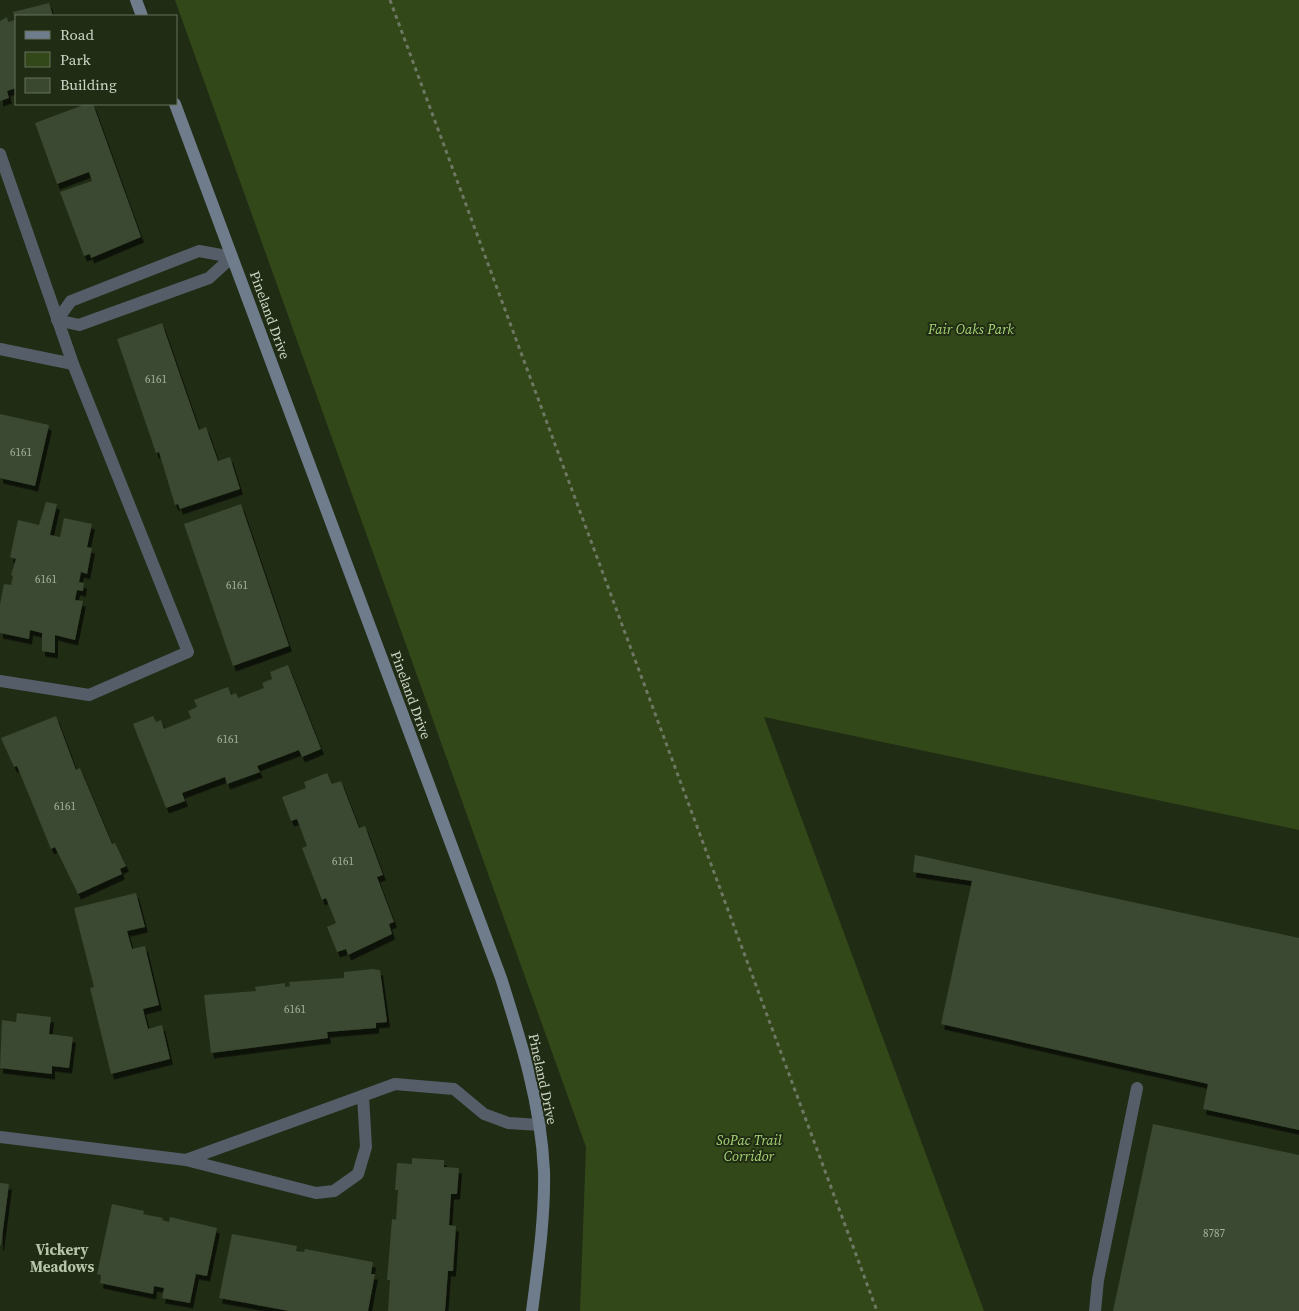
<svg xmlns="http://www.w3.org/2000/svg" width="1299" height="1311" font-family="'Source Serif 4',serif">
  <defs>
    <filter id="shadow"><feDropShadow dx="3" dy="5.5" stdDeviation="0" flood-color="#0009"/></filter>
  </defs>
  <rect width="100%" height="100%" fill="#212c15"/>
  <polygon fill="#324818" points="175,0 1299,0 1299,830 764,717 984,1311 580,1311 586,1147"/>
  <g fill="#3b4830" filter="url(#shadow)">
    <polygon points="49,3 53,16 16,16 16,88 7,91 9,98 0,101 0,21 7,17 8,22 15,20 13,12"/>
    <polygon points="86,104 93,104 141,237 91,258 90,254 84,256 60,192 92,181 89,172 57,184 35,123"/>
    <polygon points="162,323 199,430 206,427 218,461 230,457 240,489 180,509 178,504 175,505 159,452 156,453 117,339"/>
    <polygon points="0,414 49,425 35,486 0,478"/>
    <polygon points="46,502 57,504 50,535 60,537 64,518 92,524 87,547 92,548 87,574 81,572 79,582 84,583 83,591 77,590 75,600 83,601 75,640 55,635 55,653 42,651 42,633 30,630 29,639 0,633 0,604 4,584 11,585 13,576 11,575 16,559 10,557 18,520 39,525"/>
    <polygon points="241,504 289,646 233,666 184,524"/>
    <polygon points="288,665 321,749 302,757 299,750 257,766 260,772 227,784 225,777 182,793 185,801 166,808 133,724 153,716 156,722 161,720 164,729 191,718 188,711 197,707 194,700 228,687 231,695 236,693 238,698 264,688 262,683 272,679 270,672"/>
    <polygon points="56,716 76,770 80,768 112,844 115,843 126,866 120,869 122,874 78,894 55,847 51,849 17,766 14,767 1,738"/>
    <polygon points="327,773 332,784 341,781 359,828 365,826 383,875 377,877 394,922 389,924 392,934 348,955 346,949 337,952 327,927 336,923 326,898 322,900 302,848 307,846 297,819 291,821 282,797 306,788 304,782"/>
    <polygon points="915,855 1299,938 1299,1130 1203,1109 1208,1084 941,1024 972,881 913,872"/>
    <polygon points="136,893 145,927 127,931 132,949 145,946 159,1005 143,1009 148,1029 162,1025 170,1059 111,1074 90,988 94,987 74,908"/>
    <polygon points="372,969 380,970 387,1022 376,1023 376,1028 327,1032 328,1038 211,1053 204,995 256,991 255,987 285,983 285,987 290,986 289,982 344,978 344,972"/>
    <polygon points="17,1013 51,1017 49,1034 73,1037 69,1068 52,1066 52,1074 0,1068 2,1020 16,1022"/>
    <polygon points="1153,1124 1299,1155 1299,1311 1113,1311"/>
    <polygon points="412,1158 444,1160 444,1167 459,1168 457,1194 451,1194 449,1225 456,1226 453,1271 448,1271 445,1311 388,1311 390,1280 387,1280 392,1219 396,1220 398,1190 395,1190 397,1163 412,1164"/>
    <polygon points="0,1183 9,1184 1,1245 0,1245"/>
    <polygon points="112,1204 144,1211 143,1214 163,1218 162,1220 169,1222 170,1217 217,1228 207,1276 196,1274 190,1303 162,1298 164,1288 154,1286 153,1294 100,1283 101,1275 97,1274"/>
    <polygon points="232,1234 297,1246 296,1251 304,1252 305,1249 373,1262 371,1274 375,1274 368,1311 289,1311 219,1298"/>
  </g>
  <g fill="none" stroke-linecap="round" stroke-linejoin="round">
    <polyline stroke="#6d7763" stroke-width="3" stroke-dasharray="4 4" stroke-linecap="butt" points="390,0 877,1311"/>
    <g stroke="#555e68" stroke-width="12">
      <polyline points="0,154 73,364 188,652 89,695 0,681"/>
      <polygon points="199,251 232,257 209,278 79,325 57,320 71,301"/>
      <polyline points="0,349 73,364"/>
      <polyline points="0,1137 186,1160 395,1084 454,1089 484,1114 508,1123 540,1125"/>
      <polyline points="186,1160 316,1193 334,1191 358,1174 366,1147 363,1096"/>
      <polyline points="1095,1311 1098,1280 1137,1088"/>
    </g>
    <g stroke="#6e7c8b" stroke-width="12">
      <polyline points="136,0 142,16"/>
      <path d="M 175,104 L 501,978 C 521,1041 541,1104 544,1171 C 545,1218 538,1265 532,1311"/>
    </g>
  </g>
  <g text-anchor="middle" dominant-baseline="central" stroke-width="4" stroke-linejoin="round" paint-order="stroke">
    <g font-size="11" fill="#a8b2a0">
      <text x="156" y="379">6161</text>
      <text x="21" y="452">6161</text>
      <text x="46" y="579">6161</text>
      <text x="237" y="585">6161</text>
      <text x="228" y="739">6161</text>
      <text x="65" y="806">6161</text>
      <text x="343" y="861">6161</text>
      <text x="295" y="1009">6161</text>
      <text x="1214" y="1233">8787</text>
    </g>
    <g font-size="14" fill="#cdd5c6" stroke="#212c15">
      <text transform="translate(270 315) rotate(70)">Pineland Drive</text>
      <text transform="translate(411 695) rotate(70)">Pineland Drive</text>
      <text transform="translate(543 1079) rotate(78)">Pineland Drive</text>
    </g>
    <g font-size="14" font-style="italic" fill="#a7d576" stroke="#212c15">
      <text x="971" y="329">Fair Oaks Park</text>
      <text x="749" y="1140">SoPac Trail<tspan x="749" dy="16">Corridor</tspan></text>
    </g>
    <g font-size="15" font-weight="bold" fill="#b6c5a8" stroke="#212c15">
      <text x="62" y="1249">Vickery<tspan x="62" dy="17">Meadows</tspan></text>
    </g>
  </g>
  <rect x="15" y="15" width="162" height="90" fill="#212c15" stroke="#66705c"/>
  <rect x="25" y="31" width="25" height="8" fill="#6e7c8b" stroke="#66705c"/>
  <text x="60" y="40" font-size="15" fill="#cdd5c6">Road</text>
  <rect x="25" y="52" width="25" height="15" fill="#324818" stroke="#66705c"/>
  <text x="60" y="65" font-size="15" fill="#cdd5c6">Park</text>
  <rect x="25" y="78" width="25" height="15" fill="#3b4830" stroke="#66705c"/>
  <text x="60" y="90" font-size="15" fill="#cdd5c6">Building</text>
</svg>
